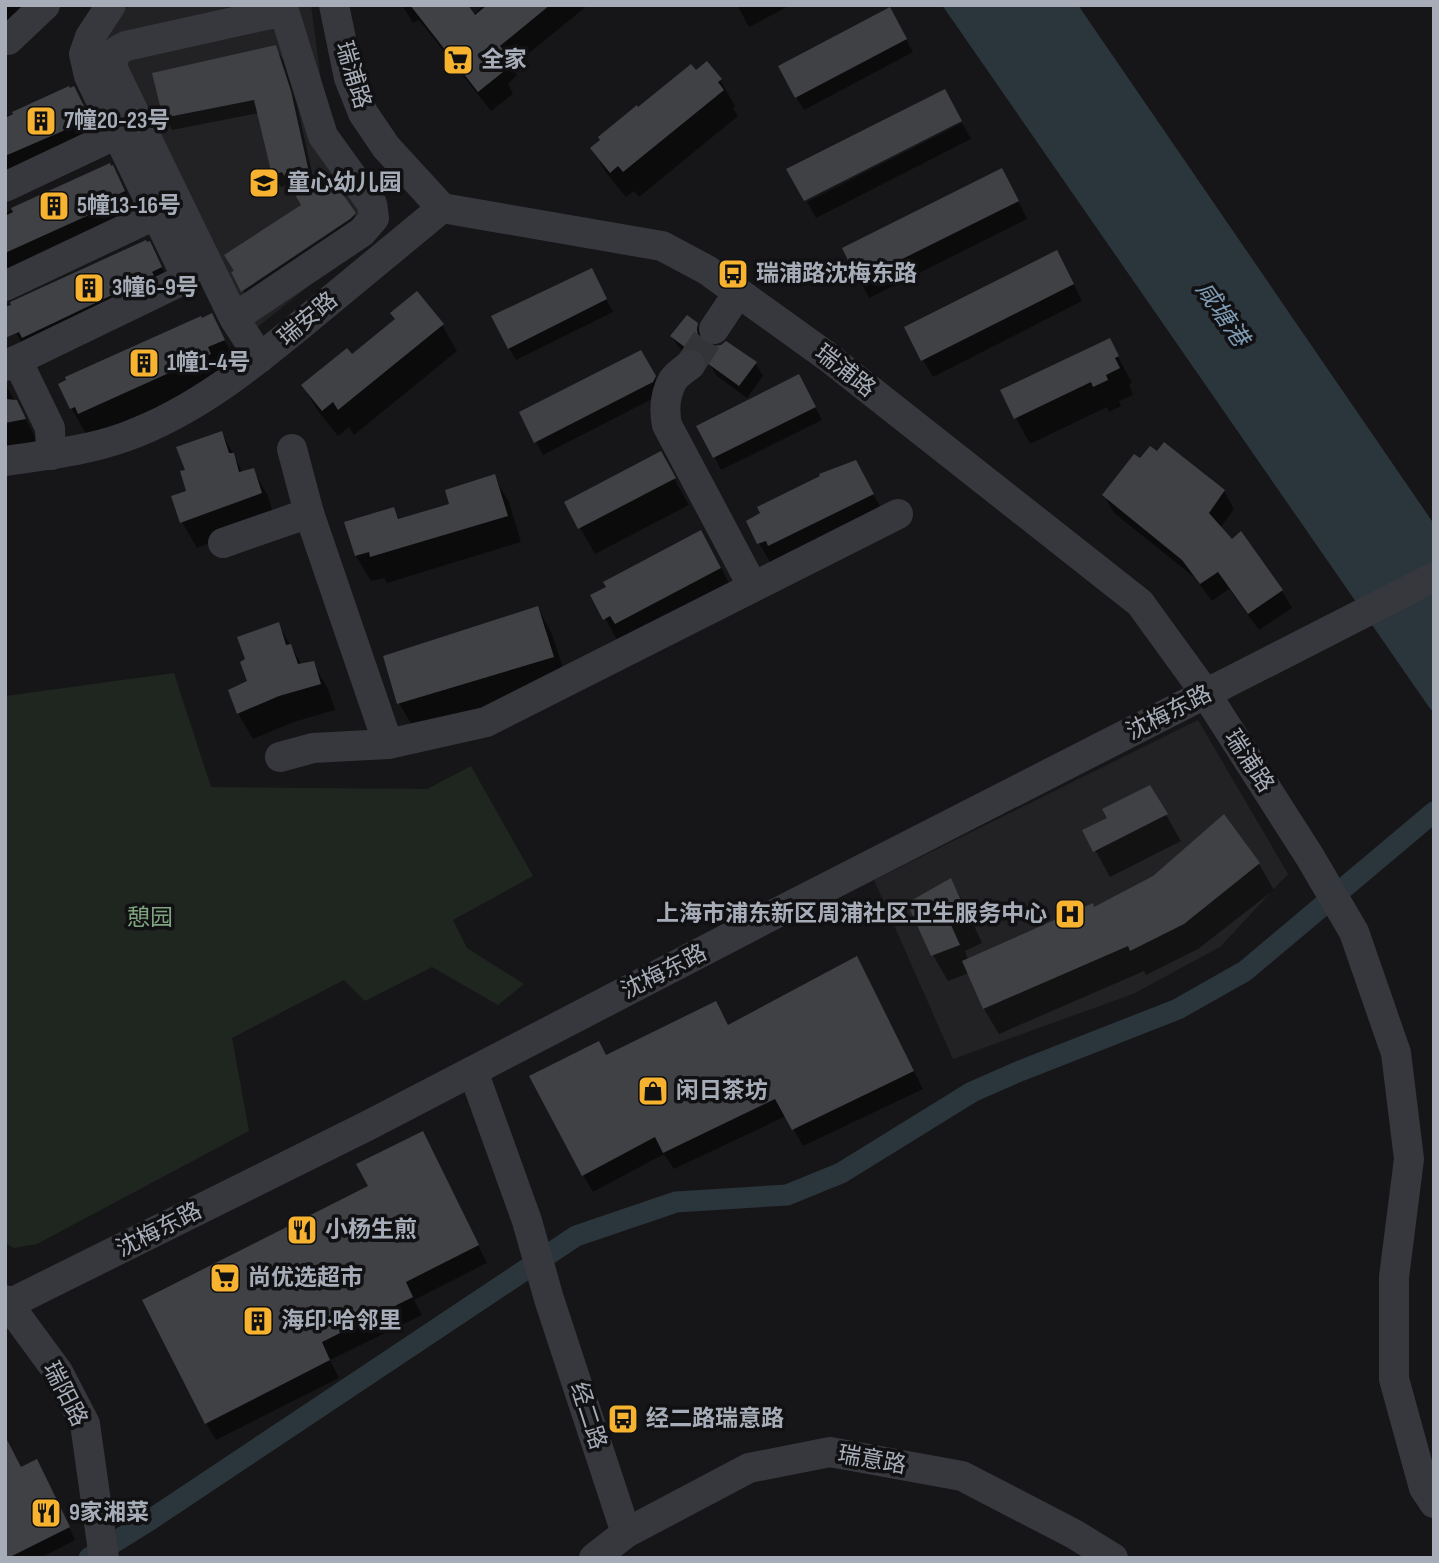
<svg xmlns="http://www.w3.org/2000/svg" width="1439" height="1563" font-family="'Sofia Sans Condensed','Noto Sans SC',sans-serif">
  <rect width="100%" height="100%" fill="#161618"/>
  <g fill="#222225">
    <polygon points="131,5 311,5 326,118 364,172 384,194 388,204 386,217 377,231 234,346 107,88 102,32 114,16"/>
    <polygon points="1198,720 1288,874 1220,947 1133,994 953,1059 874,880"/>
  </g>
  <polygon fill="#1e261f" points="174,673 211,787 427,789 471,766 533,876 453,920 467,948 524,984 498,1005 432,967 365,1001 344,980 232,1038 249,1131 37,1244 14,1248 5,1243 5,696"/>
  <polygon fill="#2b353c" points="942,5 1078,5 1434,524 1434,709 1431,710"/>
  <g fill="#0007">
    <polygon points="5,5 50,5 5,44"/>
    <polygon points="402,5 465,5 473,15 484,5 588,5 512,67 517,75 508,84 513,94 491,111 419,20 413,23"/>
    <polygon points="737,5 791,5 749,27"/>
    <polygon points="890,10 913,52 804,110 796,97"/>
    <polygon points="275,47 283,60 297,105 315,186 354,214 362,227 250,304 234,273 303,206 291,184 281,187 274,175 259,113 172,130 165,117"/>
    <polygon points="696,72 720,80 735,106 733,108 738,116 639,197 634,191 626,197 607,174 592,148 638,109"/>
    <polygon points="69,88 74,88 101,139 5,189 5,117"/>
    <polygon points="962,123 971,139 816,218 807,202"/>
    <polygon points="110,166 127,193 139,218 5,285 5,213"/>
    <polygon points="1012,188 1027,219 869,298 844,249"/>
    <polygon points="149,243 176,294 31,359 16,333"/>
    <polygon points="1067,270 1082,301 933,377 923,360"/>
    <polygon points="598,283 613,312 516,360 509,348"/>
    <polygon points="417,294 442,325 457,351 354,435 349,427 338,436 318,411 303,386 351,357 397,320"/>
    <polygon points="211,315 238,366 224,380 94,439 86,434 72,409 61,384"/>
    <polygon points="697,324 704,337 703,345 755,363 763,376 747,398 717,376 710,365 706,362 695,361 680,349 672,337"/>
    <polygon points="1109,340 1132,383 1129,384 1133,395 1119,401 1121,406 1109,412 1107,407 1030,444 1016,418"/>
    <polygon points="641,352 662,390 660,395 543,455 536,442"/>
    <polygon points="5,384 29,425 37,441 5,447"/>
    <polygon points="806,389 822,420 721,470 699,426"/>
    <polygon points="222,433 243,473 253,470 268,496 275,519 197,548 182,522 189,492 187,471"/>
    <polygon points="1157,453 1224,491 1234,509 1220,528 1232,541 1240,534 1282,591 1292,608 1259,630 1229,589 1212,601 1194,577 1114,513 1104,495 1141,461"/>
    <polygon points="660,454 689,505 595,554 566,503"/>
    <polygon points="494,477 509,502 521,542 387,583 384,578 371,581 356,556 393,509 400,520 451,505"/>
    <polygon points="870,488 888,521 774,569 759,543"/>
    <polygon points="716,558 735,595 620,645 593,596"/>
    <polygon points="538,608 552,634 568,683 414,729 399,703"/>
    <polygon points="278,624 302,665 313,663 328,689 335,710 294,722 253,739 238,713 249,682"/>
    <polygon points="1150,787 1181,841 1110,877 1084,830 1110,819"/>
    <polygon points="1224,817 1259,864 1274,890 1198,949 1146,975 1144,971 999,1034 984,1009 969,973 948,981 933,955 951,880 965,906 982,943 965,951 968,960 1094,909 1154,878"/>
    <polygon points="866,976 923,1089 803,1146 786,1116 674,1169 664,1154 593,1192 583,1175 729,1027"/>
    <polygon points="432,1151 487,1263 414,1300 422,1315 330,1360 339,1378 216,1440 206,1423 370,1187"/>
    <polygon points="21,1469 44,1474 75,1540 40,1558 5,1558"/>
  </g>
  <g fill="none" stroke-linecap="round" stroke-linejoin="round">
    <polyline stroke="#2b353c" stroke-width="21" points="89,1558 150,1520 576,1236 676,1202 787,1195 841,1173 972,1092 1015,1073 1178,1009 1245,971 1434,812"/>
  </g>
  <g fill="#404145">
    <polygon points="410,5 468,5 475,15 487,5 550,5 500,46 506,53 496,63 503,72 478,92"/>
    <polygon points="890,7 907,39 795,98 778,66"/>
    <polygon points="276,45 291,91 312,186 328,173 356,213 350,219 241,292 231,272 234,271 224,255 301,205 282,172 272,175 254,100 163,118 152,73"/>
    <polygon points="707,61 722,79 718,82 724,90 623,172 618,166 610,173 590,148 600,140 598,137 637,105 638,107 691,64 696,70"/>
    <polygon points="69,86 70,88 74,86 87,112 76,117 79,124 5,156 5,118 13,114 12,112"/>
    <polygon points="945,89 962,121 804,201 786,169"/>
    <polygon points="110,163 111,166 113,165 125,191 117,195 120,201 5,253 5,216 13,212 11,208"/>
    <polygon points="1002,168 1019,201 858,281 842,248"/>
    <polygon points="146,240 147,242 150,241 162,267 152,272 154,275 22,338 19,332 5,338 5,307 11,305 10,302"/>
    <polygon points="1057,250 1074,284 921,361 904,327"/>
    <polygon points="592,268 607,299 508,349 491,316"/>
    <polygon points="417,291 444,324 338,410 333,402 322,411 301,385 347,348 352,354 395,319 390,313"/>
    <polygon points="212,313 225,340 208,347 211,354 78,414 75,407 70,409 58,384 66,380 65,377 201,316 202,318"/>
    <polygon points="687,315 698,323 697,329 698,336 705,344 714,346 721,345 726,341 757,362 739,386 707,363 704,355 697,349 686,348 670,336"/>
    <polygon points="1110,338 1119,356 1115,358 1120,368 1106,375 1108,380 1093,387 1091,382 1014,419 1000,390"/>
    <polygon points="641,350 656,376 653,382 534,443 519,412"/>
    <polygon points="799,374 816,407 713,458 696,426"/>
    <polygon points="5,399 17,400 26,419 5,423"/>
    <polygon points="222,431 229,453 234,453 239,472 254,468 262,493 180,523 171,496 186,491 180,471 185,470 176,447"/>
    <polygon points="1164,442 1225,490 1209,513 1232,539 1241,531 1283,590 1248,614 1218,572 1200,584 1182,560 1102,495 1134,454 1140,458 1150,446 1157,451"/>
    <polygon points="661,451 676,478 578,529 564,502"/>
    <polygon points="856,460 874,494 768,546 766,541 757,544 746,521 760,513 757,507 820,476 819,474"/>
    <polygon points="495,474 508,516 370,557 369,552 355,556 344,522 394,507 398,519 449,504 445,490"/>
    <polygon points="701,530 721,568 615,624 610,616 603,620 590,595 606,587 603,582"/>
    <polygon points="538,606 554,657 397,704 383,656"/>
    <polygon points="279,622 286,645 291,644 298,664 314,661 321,684 279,696 237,714 228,690 247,681 240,662 245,659 237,637"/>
    <polygon points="1150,785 1168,814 1093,852 1082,830 1107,818 1102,809"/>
    <polygon points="1224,814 1260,863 1184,924 1130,951 1128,946 983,1009 962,961 1093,903 1094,907 1153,876"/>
    <polygon points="951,878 968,916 951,925 960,945 931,956 907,903"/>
    <polygon points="857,956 914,1071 792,1130 775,1099 663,1153 655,1137 582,1176 529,1076 599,1041 606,1055 716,1001 728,1025"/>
    <polygon points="423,1131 479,1245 406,1282 413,1297 322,1342 330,1360 205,1424 142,1300 368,1186 356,1164"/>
    <polygon points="5,1436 21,1467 37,1459 70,1527 8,1558 5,1558"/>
  </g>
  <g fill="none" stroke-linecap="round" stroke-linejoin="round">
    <polyline stroke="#333438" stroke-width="30" stroke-dasharray="30 15" stroke-linecap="butt" points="690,365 714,329"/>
    <g stroke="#37383d" stroke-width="30">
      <polyline points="334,5 349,78 363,113 386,147 442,208 662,246 707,270 828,357 1140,603 1206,694 1310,857 1354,932 1396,1053 1409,1159 1394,1277 1394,1379 1424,1488 1434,1503"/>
      <polyline points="8,40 45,5"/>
      <polyline points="5,187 117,134"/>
      <polyline points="5,286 157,214"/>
      <polyline points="234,318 362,232 374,218 372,204 323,136 284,11 126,46 115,52 112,67 234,318 260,358"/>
      <polyline points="714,329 738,293"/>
      <polyline points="17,360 50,428 51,455"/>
      <path d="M 690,365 C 685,369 677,374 673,380 C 665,394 664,410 667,425 L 753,587"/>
      <polyline points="5,366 187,278 89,76 84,54 90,37 111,5"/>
      <polyline points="292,449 309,513 388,744 486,722 898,514"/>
      <path d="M 5,461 C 46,455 86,451 125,437 C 197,411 256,362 315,313 C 357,278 400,243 442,208"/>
      <polyline points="223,543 309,513"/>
      <polyline points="280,757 313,748 388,744"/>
      <polyline points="473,1071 527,1221 549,1299 626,1533"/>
      <polyline points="5,1300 58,1372 85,1424 104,1558"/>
      <polyline points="5,1306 369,1125 790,906 1434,577"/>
      <polyline points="594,1558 626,1533 749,1468 830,1452 962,1476 1074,1534 1113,1558"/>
    </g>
  </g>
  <defs>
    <g id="supermarket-square" transform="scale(1.575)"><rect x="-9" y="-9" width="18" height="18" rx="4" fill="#f7b32f" stroke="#111113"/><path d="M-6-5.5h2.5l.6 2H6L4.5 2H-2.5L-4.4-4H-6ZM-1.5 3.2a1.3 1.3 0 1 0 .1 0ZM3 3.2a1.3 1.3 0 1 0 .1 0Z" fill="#111"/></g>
    <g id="building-square" transform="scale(1.575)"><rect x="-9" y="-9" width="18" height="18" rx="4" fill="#f7b32f" stroke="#111113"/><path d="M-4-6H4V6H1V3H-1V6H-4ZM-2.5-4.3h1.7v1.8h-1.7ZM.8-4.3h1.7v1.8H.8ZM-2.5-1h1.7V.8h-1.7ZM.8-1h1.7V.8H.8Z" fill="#111"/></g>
    <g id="school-square" transform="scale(1.575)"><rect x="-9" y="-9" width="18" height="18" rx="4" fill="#f7b32f" stroke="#111113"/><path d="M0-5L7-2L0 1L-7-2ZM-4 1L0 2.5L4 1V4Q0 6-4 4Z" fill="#111"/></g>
    <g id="bus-square" transform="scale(1.575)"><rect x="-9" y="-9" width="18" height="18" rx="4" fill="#f7b32f" stroke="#111113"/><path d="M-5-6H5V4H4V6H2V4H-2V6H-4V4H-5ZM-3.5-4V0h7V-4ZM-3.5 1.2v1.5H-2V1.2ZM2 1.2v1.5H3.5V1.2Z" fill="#111"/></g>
    <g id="hospital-square" transform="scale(1.575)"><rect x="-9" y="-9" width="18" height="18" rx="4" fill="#f7b32f" stroke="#111113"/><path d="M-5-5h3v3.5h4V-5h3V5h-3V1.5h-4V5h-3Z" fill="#111"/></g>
    <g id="shop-square" transform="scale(1.575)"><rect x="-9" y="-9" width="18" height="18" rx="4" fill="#f7b32f" stroke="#111113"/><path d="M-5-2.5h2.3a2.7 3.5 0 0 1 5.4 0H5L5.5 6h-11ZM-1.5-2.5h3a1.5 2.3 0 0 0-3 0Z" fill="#111"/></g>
    <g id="restaurant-square" transform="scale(1.575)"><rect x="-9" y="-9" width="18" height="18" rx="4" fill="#f7b32f" stroke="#111113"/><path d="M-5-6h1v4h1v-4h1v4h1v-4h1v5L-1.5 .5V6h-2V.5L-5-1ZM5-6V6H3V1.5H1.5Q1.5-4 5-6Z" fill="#111"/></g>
  </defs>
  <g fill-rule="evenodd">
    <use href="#supermarket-square" x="458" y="60"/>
    <use href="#building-square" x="41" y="121"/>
    <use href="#school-square" x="264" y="183"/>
    <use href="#building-square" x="54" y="206"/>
    <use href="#bus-square" x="733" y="274"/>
    <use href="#building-square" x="89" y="288"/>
    <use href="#building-square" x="144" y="363"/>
    <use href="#hospital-square" x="1070" y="914"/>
    <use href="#shop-square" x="653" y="1091"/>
    <use href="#restaurant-square" x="302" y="1230"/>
    <use href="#supermarket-square" x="225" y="1278"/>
    <use href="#building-square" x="258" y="1321"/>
    <use href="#bus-square" x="623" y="1419"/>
    <use href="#restaurant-square" x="46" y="1513"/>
  </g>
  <g text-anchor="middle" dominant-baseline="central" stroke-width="7" stroke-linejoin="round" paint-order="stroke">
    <g font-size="23" font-weight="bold" fill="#a7adb8" stroke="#111113" text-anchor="start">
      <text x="481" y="60">全家</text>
      <text x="64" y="121">7幢20-23号</text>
      <text x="287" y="183">童心幼儿园</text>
      <text x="77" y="206">5幢13-16号</text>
      <text x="756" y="274">瑞浦路沈梅东路</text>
      <text x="112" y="288">3幢6-9号</text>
      <text x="167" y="363">1幢1-4号</text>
      <text x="1047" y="914" text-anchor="end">上海市浦东新区周浦社区卫生服务中心</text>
      <text x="676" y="1091">闲日茶坊</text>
      <text x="325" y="1230">小杨生煎</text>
      <text x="248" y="1278">尚优选超市</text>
      <text x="281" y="1321">海印·哈邻里</text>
      <text x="646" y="1419">经二路瑞意路</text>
      <text x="69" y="1513">9家湘菜</text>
    </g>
    <g font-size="23" fill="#a7adb8" stroke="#111113">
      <text transform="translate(353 75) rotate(73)">瑞浦路</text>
      <text transform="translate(308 319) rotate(-40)">瑞安路</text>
      <text transform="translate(845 371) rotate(38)">瑞浦路</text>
      <text transform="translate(1169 713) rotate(-27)">沈梅东路</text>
      <text transform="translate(1249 761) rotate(57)">瑞浦路</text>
      <text transform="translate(664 972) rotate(-27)">沈梅东路</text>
      <text transform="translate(159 1230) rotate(-27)">沈梅东路</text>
      <text transform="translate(65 1394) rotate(63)">瑞阳路</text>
      <text transform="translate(588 1416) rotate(72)">经二路</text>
      <text transform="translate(872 1460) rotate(10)">瑞意路</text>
    </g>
    <g font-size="23" fill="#7ea480" stroke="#111113">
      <text x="150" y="918">憩园</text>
    </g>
    <g font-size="24" font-style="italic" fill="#7e9bb4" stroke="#111113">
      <text transform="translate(1222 314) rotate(55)">咸塘港</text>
    </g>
  </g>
  <rect width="1439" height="1563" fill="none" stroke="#a7adb8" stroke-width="14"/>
</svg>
